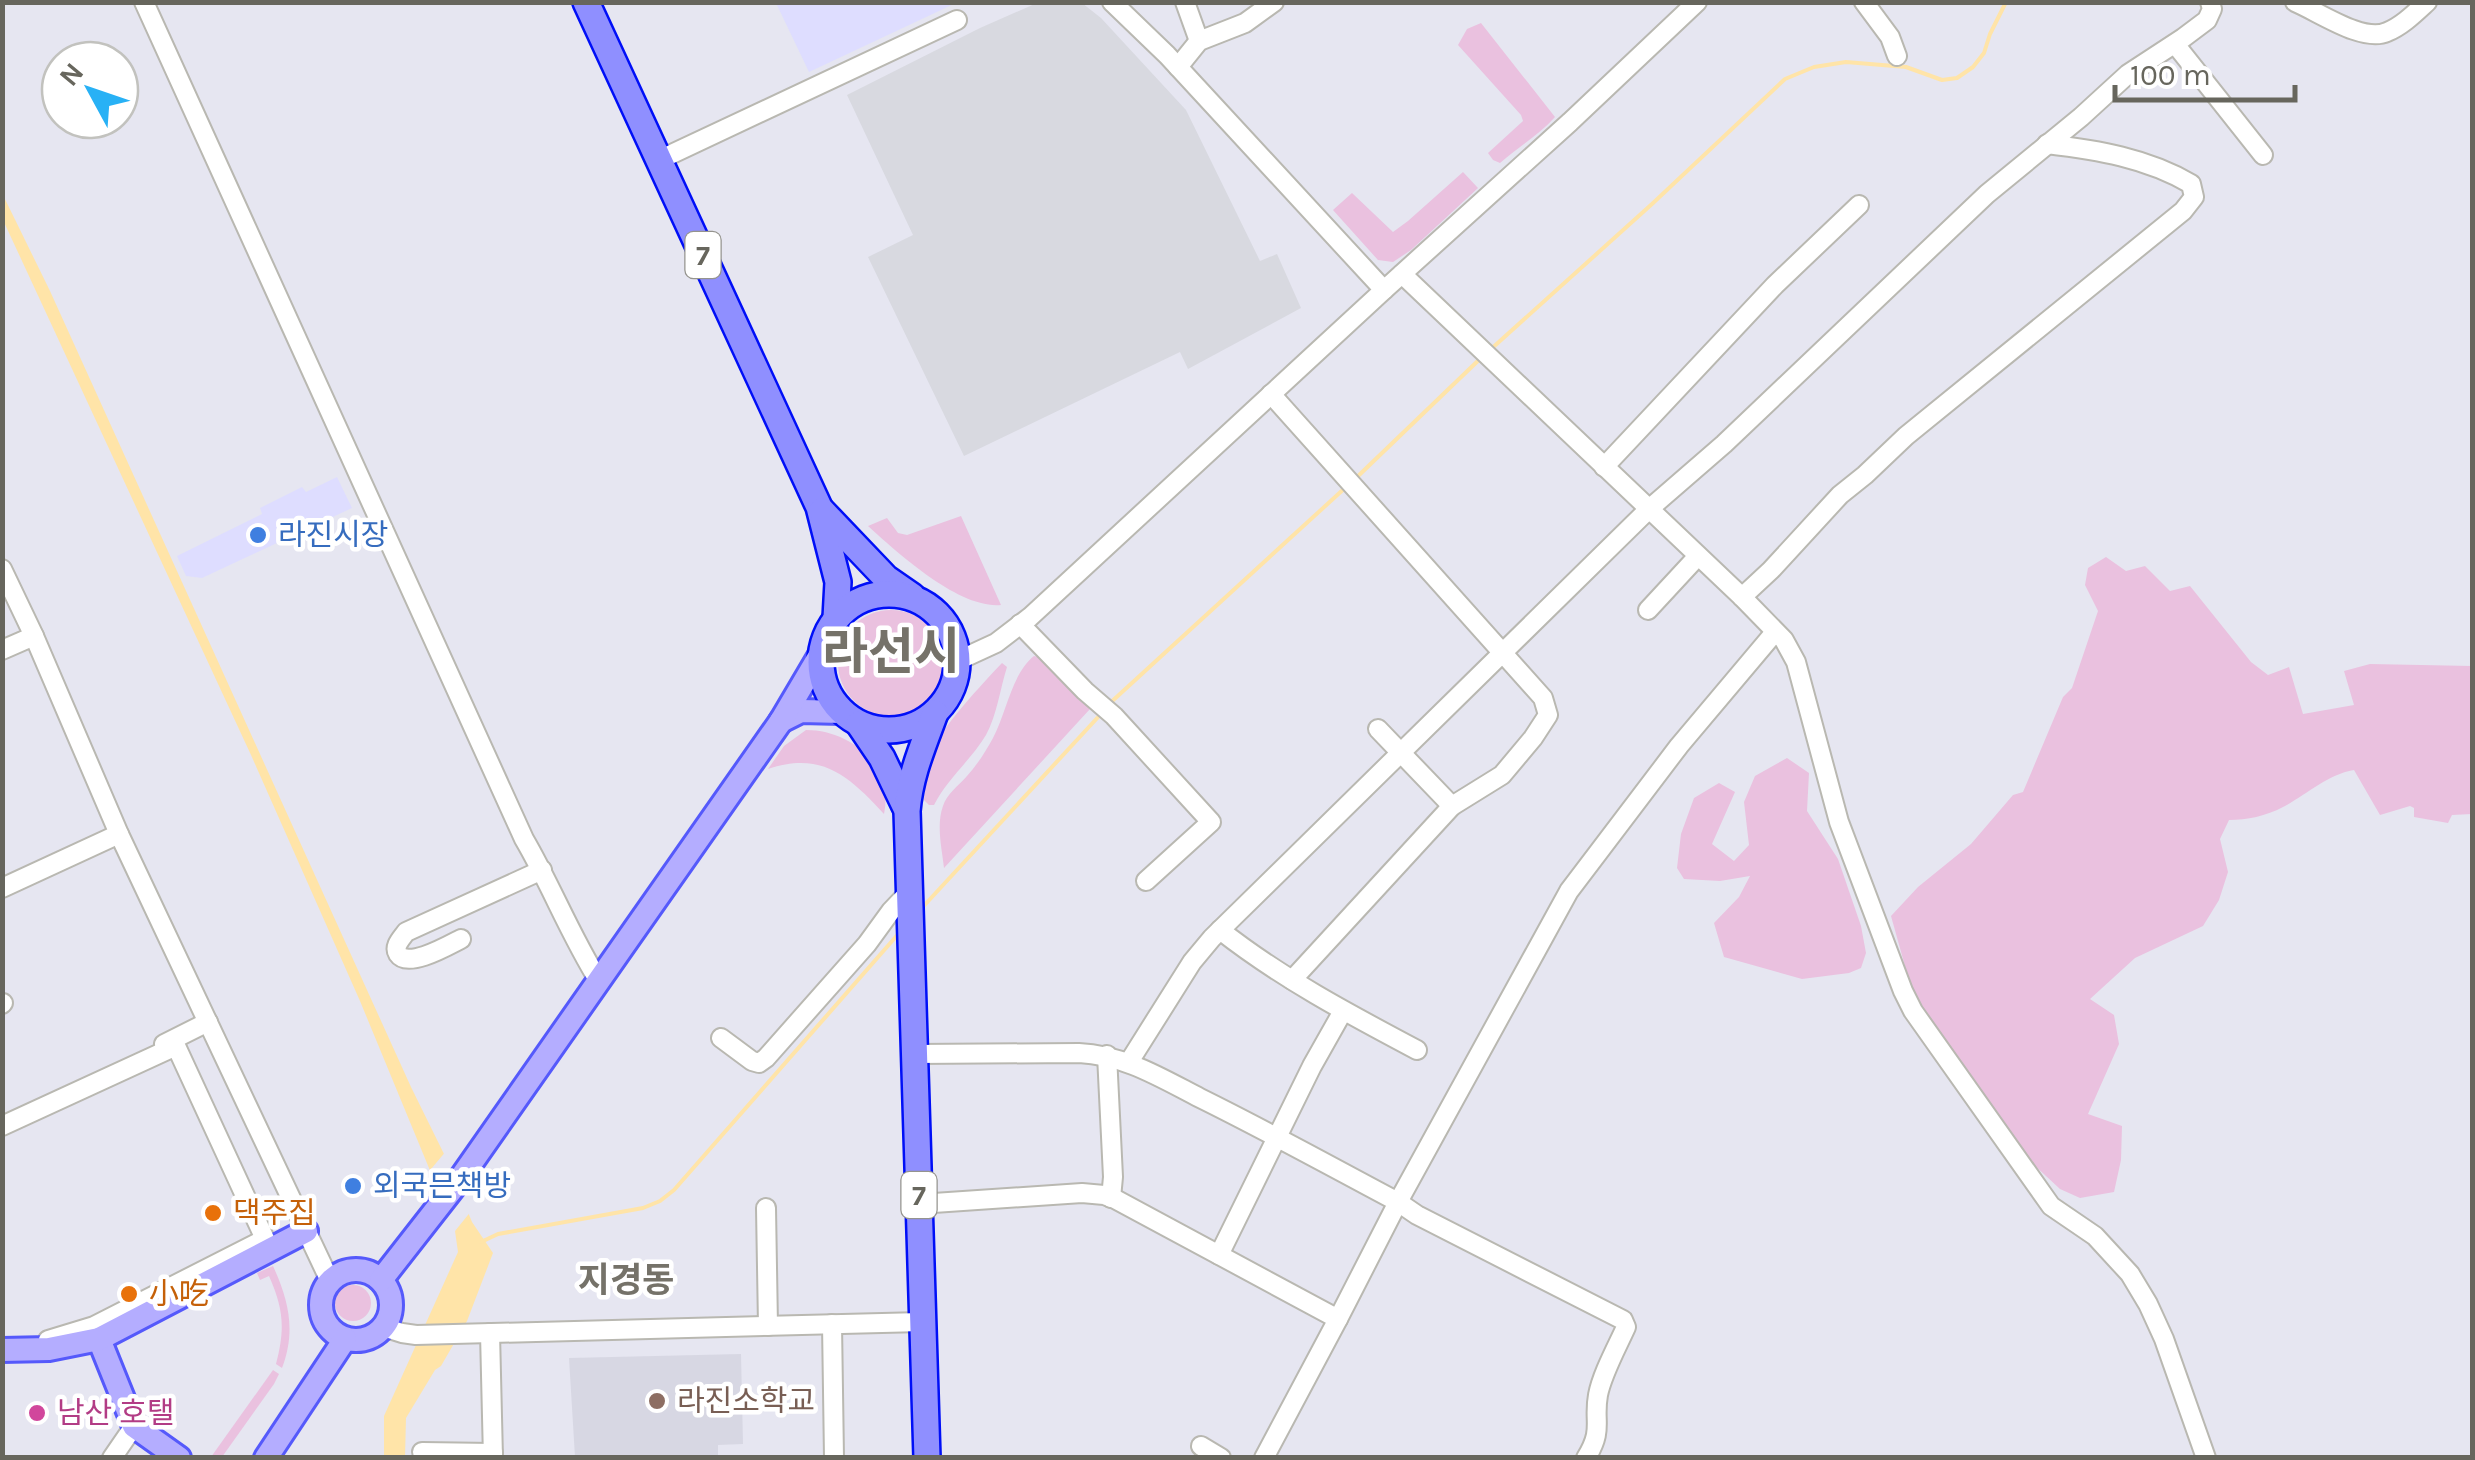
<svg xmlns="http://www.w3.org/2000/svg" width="2475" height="1460" font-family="Karla,'Noto Sans KR',sans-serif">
  <rect width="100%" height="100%" fill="#e6e6f1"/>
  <g fill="#deddff">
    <polygon points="776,3 956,3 809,72"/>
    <polygon points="337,477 352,508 202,578 186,576 177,556 262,514 260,508 302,487 306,492"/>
  </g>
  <polygon fill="#d8d9e0" points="1037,3 1082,3 1101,18 1186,110 1260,261 1277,254 1301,308 1188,369 1180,352 964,456 868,257 913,235 847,95 980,28"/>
  <polygon fill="#d7d7e3" points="741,1354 743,1444 718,1445 718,1457 575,1457 569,1358"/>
  <g fill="#eac1df">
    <path d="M 1481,23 L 1555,117 C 1539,135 1518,147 1500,163 L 1493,160 L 1488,153 L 1523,121 L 1521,115 L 1458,45 L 1467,29 Z"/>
    <polygon points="1463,172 1478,188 1411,250 1393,262 1378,260 1333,210 1352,193 1393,232 1408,221"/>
    <path d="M 961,516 L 1001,605 C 959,609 898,553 868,526 L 887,518 L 898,533 L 907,535 Z"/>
    <path d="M 2106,557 L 2126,571 L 2145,566 L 2170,591 L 2190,586 L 2251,662 L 2268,675 L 2289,667 L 2303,714 L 2354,705 L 2344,671 L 2370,664 L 2472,666 L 2472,814 L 2452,815 L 2448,823 L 2414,817 L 2414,808 L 2410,806 L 2380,815 L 2354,770 C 2326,775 2308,794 2283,807 C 2266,816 2247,820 2229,820 L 2220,839 L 2228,872 L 2219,900 L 2203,926 L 2135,958 L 2090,999 L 2114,1015 L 2119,1044 L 2088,1114 L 2122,1126 L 2121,1160 L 2114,1192 L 2080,1198 L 2060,1189 L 2032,1163 L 1926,1014 L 1910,984 L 1891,916 L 1918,887 L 1971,844 L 2013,795 L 2023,792 L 2063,697 L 2072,688 L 2098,611 L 2085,585 L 2088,568 Z"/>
    <circle cx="891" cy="663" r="53"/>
    <path d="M 1034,656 L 1044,658 L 1090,709 L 944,868 C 942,849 936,825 943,806 C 946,795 959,785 967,776 C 977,765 986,751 993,738 C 1006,714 1012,673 1034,656 Z"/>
    <path d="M 1002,663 L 1007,667 C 1000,689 997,715 986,735 C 971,760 947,779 934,805 L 929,805 L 924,800 C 925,784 925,767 931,752 C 941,728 983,683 1002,663 Z"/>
    <path d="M 806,730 C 851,730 894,766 884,814 C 849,776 822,751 768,769 L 784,746 Z"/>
    <polygon points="1787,758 1809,773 1807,811 1838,859 1861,926 1866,953 1861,968 1849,973 1802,979 1724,957 1714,923 1739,897 1750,876 1720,881 1684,879 1677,868 1681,834 1694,798 1719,783 1735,792 1712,844 1734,861 1749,845 1744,802 1755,776"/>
    <path d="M 273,1266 C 289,1301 296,1331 282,1368 L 276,1364 C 285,1329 284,1310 269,1276 L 260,1280 L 257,1273 Z"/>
    <circle cx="353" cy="1303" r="18"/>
    <polygon points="273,1370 279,1374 274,1384 222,1457 211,1457"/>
  </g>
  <polygon fill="#ffe4a8" points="2,193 50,291 411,1087 444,1154 472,1222 493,1253 467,1321 441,1366 435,1370 406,1418 405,1457 384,1457 384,1416 458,1252 455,1231 360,1001 251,755 3,220"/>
  <polygon fill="#e6e6f1" points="447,1150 472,1210 451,1236 426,1175"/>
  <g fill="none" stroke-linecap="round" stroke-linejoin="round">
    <g stroke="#ffe4a8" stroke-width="4">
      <polyline points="1490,350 1652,204 1785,79 1814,67 1846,62 1906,67 1942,80 1957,78 1973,67 1984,53 1990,34 2006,2"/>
      <polyline points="1356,478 1483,356"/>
      <polyline points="1109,704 1346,487"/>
      <polyline points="920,910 1100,715"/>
      <polyline points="481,1242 498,1234 643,1208 660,1201 674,1190 900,932"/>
    </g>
    <g stroke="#b9b8b1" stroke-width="22">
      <g id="minor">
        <path d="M 144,2 L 524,839 C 551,885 570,935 599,981"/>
        <polyline points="1112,2 1167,55 1384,290"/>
        <polyline points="1185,2 1199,41"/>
        <polyline points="1864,2 1890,37 1897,56"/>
        <path d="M 2295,2 C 2319,12 2363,43 2387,32 C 2402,26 2415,13 2427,2"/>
        <polyline points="2175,44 2263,155"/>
        <polyline points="1178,67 1199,41 1245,23 1274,2"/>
        <polyline points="659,160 957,20"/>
        <polyline points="1402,274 1742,597 1784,640 1796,662 1839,822 1903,991 1913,1011 2051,1206 2095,1236 2130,1274 2148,1304 2164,1339 2206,1458"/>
        <polyline points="1271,394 1543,698 1548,715 1533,738 1502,775 1452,806 1378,729"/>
        <polyline points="1604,467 1775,285 1859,205"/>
        <polyline points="2,569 34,636 119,834 330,1281"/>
        <path d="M 1742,597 L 1771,570 L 1840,495 L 1865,475 L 1906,436 L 2183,211 L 2194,197 L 2191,184 C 2147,158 2097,150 2047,144"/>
        <polyline points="1648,610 1698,556"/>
        <polyline points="1020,624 1085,691 1114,716 1211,822 1146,881"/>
        <polyline points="2,650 34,636"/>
        <polyline points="957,661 996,643 1030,617 1384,290 1570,122 1697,2"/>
        <polyline points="2,888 119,834"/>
        <path d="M 1220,930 C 1281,978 1349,1014 1417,1050"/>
        <path d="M 461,939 C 449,945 408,969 398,954 C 393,946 402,938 406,932 L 542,870"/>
        <polyline points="1292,980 1452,806"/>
        <polyline points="2,1004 3,1003"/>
        <polyline points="721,1038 752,1061 759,1063 766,1058 867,944 891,911 911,890"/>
        <polyline points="164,1044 208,1022"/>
        <path d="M 915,1054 L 1079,1053 C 1124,1055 1161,1078 1200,1098 C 1267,1131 1332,1167 1398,1202 L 1417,1215 L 1623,1320 L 1626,1327 C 1617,1347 1602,1374 1598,1395 C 1593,1422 1604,1429 1586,1458"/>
        <polyline points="1107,1055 1113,1177 1111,1198"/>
        <polyline points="1129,1062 1192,962 1212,938 1649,509 1724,444 1987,194 2081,117 2128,74 2183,38 2207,20 2212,9 2210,2"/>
        <polyline points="2,1126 176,1046 265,1239 94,1326 48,1340"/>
        <polyline points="919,1204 1082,1193 1104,1195 1115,1199 1338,1319"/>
        <polyline points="766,1208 768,1326"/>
        <polyline points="1219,1255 1312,1066 1343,1011"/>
        <polyline points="832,1324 834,1458"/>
        <polyline points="383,1327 402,1333 416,1335 922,1322"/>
        <polyline points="490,1333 493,1458"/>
        <polyline points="1201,1446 1221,1458"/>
        <polyline points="422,1452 493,1453"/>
        <polyline points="112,1458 134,1426"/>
        <polyline points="1264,1458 1338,1319 1398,1202 1569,891 1679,746 1775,632"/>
      </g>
    </g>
    <g stroke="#5559fb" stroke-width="28">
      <g id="major">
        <polyline points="781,721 801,711 842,712"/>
        <circle cx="356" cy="1305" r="35"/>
        <polyline points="381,1280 460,1179 621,949 781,721 820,655"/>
        <polyline points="99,1339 134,1426 179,1458"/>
        <polyline points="2,1350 49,1349 99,1339 306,1231"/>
        <polyline points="266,1458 345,1339"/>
      </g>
    </g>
    <g stroke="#000ff7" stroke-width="30">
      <g id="highway">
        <polyline points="586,2 819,507 838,582 836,618"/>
        <polyline points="822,511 886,578 912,596"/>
        <circle cx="889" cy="662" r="68"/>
        <polyline points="859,724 882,758 905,806"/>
        <path d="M 927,1458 L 907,811 C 910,775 923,746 935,713"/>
      </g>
    </g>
    <use href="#minor" stroke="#fff" stroke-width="18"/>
    <use href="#major" stroke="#b4adff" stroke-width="22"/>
    <use href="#highway" stroke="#8f8fff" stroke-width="25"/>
  </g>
  <g fill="#3f7fe0" stroke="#fff" stroke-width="4">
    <circle cx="258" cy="535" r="10"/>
    <circle cx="353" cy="1186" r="10"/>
  </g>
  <g fill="#e8710a" stroke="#fff" stroke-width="4">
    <circle cx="213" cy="1213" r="10"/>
    <circle cx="129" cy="1294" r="10"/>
  </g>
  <circle fill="#8d6e63" stroke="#fff" stroke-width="4" cx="657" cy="1401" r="10"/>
  <circle fill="#d1479c" stroke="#fff" stroke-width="4" cx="37" cy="1413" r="10"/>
  <g text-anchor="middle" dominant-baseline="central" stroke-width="9" stroke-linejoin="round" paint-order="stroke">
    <g fill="#fff" stroke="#95948e" stroke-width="2.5">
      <rect x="685.5" y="232" width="35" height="46" rx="8"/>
      <rect x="901.5" y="1172" width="35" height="46" rx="8"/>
    </g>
    <g font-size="28" font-weight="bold" fill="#67665d">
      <text x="703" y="255">7</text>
      <text x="919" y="1195">7</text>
    </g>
    <g font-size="30" fill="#366cbe" stroke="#fff" text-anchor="start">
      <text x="278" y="535">라진시장</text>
      <text x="373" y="1186">외국믄책방</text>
    </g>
    <g font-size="30" fill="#c56008" stroke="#fff" text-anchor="start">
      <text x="233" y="1213">댁주집</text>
      <text x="149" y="1294">小吃</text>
    </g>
    <g font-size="30" fill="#785e54" stroke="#fff" text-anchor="start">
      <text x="677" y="1401">라진소학교</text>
    </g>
    <g font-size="30" fill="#b23c85" stroke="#fff" text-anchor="start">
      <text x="57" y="1413">남산 호탤</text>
    </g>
    <g font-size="35" font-weight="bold" fill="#757269" stroke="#fff">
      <text x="626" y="1280">지경동</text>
    </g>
    <g font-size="50" font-weight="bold" fill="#757269" stroke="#fff">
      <text x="891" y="652">라선시</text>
    </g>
  </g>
  <rect width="2475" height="1460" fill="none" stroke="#67665d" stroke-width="10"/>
  <g transform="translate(90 90) rotate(310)"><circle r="48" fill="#ffffff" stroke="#c2c2be" stroke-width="2.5"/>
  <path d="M0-8L18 38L0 25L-18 38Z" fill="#28b1f5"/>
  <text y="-15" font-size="28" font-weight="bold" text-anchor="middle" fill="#67665d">N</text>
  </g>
  <path d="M2115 85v15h180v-15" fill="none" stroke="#67665d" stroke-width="5"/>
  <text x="2130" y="85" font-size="30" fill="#67665d" stroke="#ffffff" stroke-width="8" paint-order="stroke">100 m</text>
</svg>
